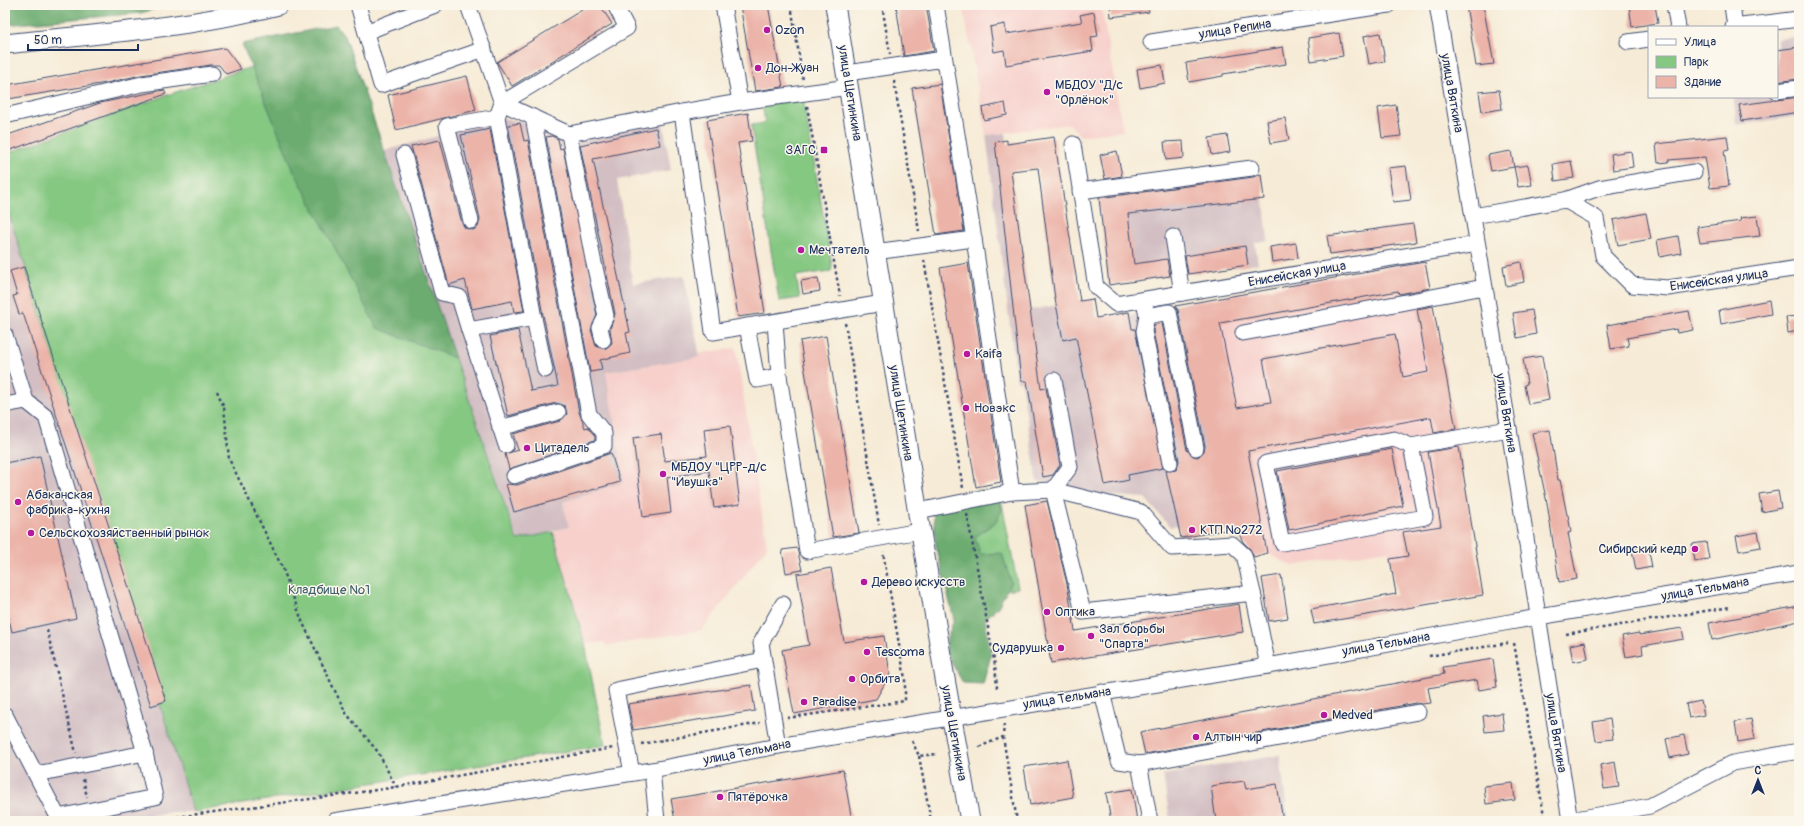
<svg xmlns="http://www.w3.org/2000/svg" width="1804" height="826" font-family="Pangolin,sans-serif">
  <rect width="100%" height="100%" fill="#fbf7ec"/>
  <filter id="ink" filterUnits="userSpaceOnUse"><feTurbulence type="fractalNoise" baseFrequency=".025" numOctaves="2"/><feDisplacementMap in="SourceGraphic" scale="8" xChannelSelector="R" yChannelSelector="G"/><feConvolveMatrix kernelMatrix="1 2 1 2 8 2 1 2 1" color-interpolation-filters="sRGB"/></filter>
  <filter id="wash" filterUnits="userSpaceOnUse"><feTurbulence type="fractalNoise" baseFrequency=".012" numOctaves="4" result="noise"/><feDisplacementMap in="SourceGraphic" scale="16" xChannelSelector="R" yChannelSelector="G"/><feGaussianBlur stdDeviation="0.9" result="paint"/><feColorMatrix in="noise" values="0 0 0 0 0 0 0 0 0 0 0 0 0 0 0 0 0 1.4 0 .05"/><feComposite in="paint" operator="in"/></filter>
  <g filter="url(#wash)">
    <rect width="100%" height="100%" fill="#f6ebd6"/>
    <g fill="#f7d0cc">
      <polygon points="963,5 1101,5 1123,131 1080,136 1070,124 986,135"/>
      <polygon points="1425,260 1475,545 1390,559 1388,550 1292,566 1267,553 1252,558 1236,528 1190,302"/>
      <polygon points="736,348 767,547 702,630 606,646 605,642 585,644 553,532 569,527 563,502 624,482 606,372 626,369 627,364"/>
    </g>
    <g fill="#d2bec3">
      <polygon points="1799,37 1799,116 1736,125 1734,97 1777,97 1777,39"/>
      <polygon points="502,118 534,124 573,139 663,123 671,170 617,180 633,284 684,276 700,357 606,372 624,482 563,502 569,527 518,540 384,151"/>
      <polygon points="1006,133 1030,310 1093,299 1098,323 1190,302 1236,528 1205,534 1202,522 1170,527 1145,498 1101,495 1037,481 1021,381 1017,381 986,135"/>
      <polygon points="1261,174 1268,241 1255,243 1258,264 1109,285 1098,193"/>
      <polygon points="5,201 193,812 171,812 115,821 5,821"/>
      <polygon points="1280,755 1288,821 1170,821 1163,775"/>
    </g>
    <g fill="#85c882" stroke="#507c70">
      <polygon points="345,36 517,540 553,532 585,644 605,745 193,812 5,201 5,154 167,95"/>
      <polygon points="803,98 832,266 831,271 796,276 800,298 779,301 751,125 765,123 762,104"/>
      <polygon points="1001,498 1018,588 984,594 968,504"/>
    </g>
    <g fill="#6cac70" stroke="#446e67">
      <polygon points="5,5 169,5 141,13 5,25"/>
      <polygon points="336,25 345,36 455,358 377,328 293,169 242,44"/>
      <polygon points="981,490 996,492 1002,509 997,521 975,537 980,554 1002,553 1011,582 998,607 985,619 991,655 983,684 963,683 946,653 947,638 954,620 936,546 933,509 953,497"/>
    </g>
    <g id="blocks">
      <g fill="#ecb3a9">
        <polygon points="590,5 600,5 612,24 512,86 497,62"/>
        <polygon points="740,5 768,5 783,87 755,91"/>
        <polygon points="896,5 926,5 934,51 904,56"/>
        <polygon points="1110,5 1148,5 1149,12 1111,17"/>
        <polygon points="1466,5 1483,5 1494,64 1476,66"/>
        <polygon points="1629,5 1655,5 1658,23 1632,27"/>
        <polygon points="1094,12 1098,36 1091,37 1093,51 1006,65 1004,50 994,52 990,27 1005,24 1006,34 1082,22 1080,15"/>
        <polygon points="1339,33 1343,56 1311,61 1308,38"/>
        <polygon points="1380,33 1385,61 1369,64 1364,36"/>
        <polygon points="1283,47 1286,64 1223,74 1223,76 1189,82 1186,63"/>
        <polygon points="1799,47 1799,79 1777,82 1777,50"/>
        <polygon points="225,48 241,69 226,74 219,65 211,65 141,75 106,83 8,99 6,85"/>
        <polygon points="1162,65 1165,83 1140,88 1137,69"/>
        <polygon points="467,76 476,110 396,130 388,95"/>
        <polygon points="940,84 964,231 936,235 912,88"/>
        <polygon points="164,90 166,94 5,152 5,136 100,103"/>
        <polygon points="1499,90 1502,109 1482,112 1479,92"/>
        <polygon points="1799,97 1799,112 1742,121 1739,105"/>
        <polygon points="1005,103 1007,115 984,120 982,108"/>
        <polygon points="1396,105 1401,136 1382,138 1378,108"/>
        <polygon points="748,113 752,141 738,143 765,313 738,317 707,120"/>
        <polygon points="1285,118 1289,140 1271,143 1267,121"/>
        <polygon points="520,123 524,141 528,140 579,412 585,428 588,427 595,436 595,440 509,469 505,454 518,450 513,434 560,421 567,414 565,406 556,403 508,416 490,336 518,330 531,391 558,386 542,310 508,125"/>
        <polygon points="656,128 660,145 593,159 630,332 626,333 630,353 600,360 602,370 590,372 546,137 552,136 558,139 560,149 563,148 597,315 591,330 596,346 605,349 612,343 610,329 615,314 580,145"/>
        <polygon points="490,129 524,311 514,312 512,301 472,309 465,280 449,285 411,146 440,140 462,223 465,228 473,230 478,227 480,219 461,135"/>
        <polygon points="1227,135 1230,152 1212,155 1209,138"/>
        <polygon points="1727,136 1729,150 1724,151 1729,186 1710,188 1705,157 1669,160 1669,162 1658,163 1656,144"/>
        <polygon points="1054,137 1080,301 1093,299 1096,318 1129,312 1132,329 1135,329 1163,468 1128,475 1129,480 1105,485 1076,337 1063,340 1055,299 1038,168 1011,171 1041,389 1046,388 1060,465 1053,475 1043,477 1027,381 1021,381 995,142 1007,140 1007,144"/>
        <polygon points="1183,141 1184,158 1166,160 1164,142"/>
        <polygon points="1117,151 1122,176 1105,179 1100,155"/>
        <polygon points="1511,151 1514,167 1491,171 1488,155"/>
        <polygon points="1631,151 1633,167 1613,170 1611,154"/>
        <polygon points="1571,161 1574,178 1555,181 1553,164"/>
        <polygon points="1528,165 1532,185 1518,187 1514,167"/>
        <polygon points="1406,166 1411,200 1393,202 1388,168"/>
        <polygon points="1261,174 1264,199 1128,214 1134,264 1167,259 1170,276 1109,285 1099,198 1253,177"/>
        <polygon points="1646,213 1651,239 1618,245 1613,220"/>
        <polygon points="1757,216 1760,236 1700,243 1697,227 1741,221 1740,218"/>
        <polygon points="1413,224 1416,242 1330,254 1327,236"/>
        <polygon points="1678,236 1681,253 1660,257 1657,240"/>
        <polygon points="1296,243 1298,258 1272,262 1270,247"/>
        <polygon points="1245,246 1248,265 1188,274 1185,256"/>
        <polygon points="1425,262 1430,288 1399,294 1398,291 1220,323 1237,408 1271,402 1263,359 1395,334 1403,377 1428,372 1417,309 1433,306 1456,429 1434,433 1431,417 1248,451 1267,553 1254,557 1250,549 1243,542 1236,528 1181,538 1166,471 1176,470 1179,461 1153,331 1154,325 1162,323 1187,450 1193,456 1198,457 1204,451 1205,446 1178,310 1175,306"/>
        <polygon points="1521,262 1524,282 1506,286 1503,266"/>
        <polygon points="968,263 1001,482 976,487 940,268"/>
        <polygon points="24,267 166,701 151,706 23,313 19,314 13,296 17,295 10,271"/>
        <polygon points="818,278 820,291 803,294 801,281"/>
        <polygon points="1769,300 1771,314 1721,324 1719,310"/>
        <polygon points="1532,310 1536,334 1517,338 1513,313"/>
        <polygon points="1689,311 1693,330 1677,333 1676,329 1627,338 1629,346 1611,349 1607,325"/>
        <polygon points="1799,316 1799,331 1788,333 1786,317"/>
        <polygon points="826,336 859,533 833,537 800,341"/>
        <polygon points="1542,356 1549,400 1528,404 1524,385 1527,384 1523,359"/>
        <polygon points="730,426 740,504 714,508 709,471 667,477 671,513 643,517 633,438 661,434 665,461 707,456 704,429"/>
        <polygon points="1550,430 1558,480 1560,480 1567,515 1568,515 1571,532 1568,533 1577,579 1559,582 1547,503 1532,433"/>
        <polygon points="1459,447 1483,595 1314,624 1311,609 1396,594 1390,559 1408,556 1403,532 1441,526 1428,452"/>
        <polygon points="1392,449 1403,506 1289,530 1277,471"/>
        <polygon points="611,453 620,482 514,512 506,484 517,485"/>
        <polygon points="40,456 76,618 12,632 5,602 5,463"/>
        <polygon points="1778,491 1781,508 1762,512 1759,494"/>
        <polygon points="1047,501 1067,584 1075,631 1239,604 1243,632 1051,663 1025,505"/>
        <polygon points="1758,532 1761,547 1739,551 1736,536"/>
        <polygon points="1706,542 1709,559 1695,561 1692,544"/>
        <polygon points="1648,547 1652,567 1636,570 1632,550"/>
        <polygon points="797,548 802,570 786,573 782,550"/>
        <polygon points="831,568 844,642 884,636 890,674 876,699 794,714 782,650 809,645 797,574"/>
        <polygon points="1281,575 1288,618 1269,621 1262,578"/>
        <polygon points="1799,606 1799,621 1712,640 1709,623"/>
        <polygon points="1682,628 1684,639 1642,646 1643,654 1626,657 1622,636 1639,633 1639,635"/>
        <polygon points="1585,642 1588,659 1573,662 1570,645"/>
        <polygon points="1493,659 1497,687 1479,690 1477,680 1428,688 1431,703 1422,704 1416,703 1145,754 1140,732 1444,674 1443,667"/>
        <polygon points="751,685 755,711 633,730 628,704"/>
        <polygon points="1701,701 1704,715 1689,718 1686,704"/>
        <polygon points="1502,713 1504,730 1485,732 1483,716"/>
        <polygon points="1610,719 1613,739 1596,741 1593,722"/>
        <polygon points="1751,719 1755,739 1738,742 1735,722"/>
        <polygon points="1684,735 1688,754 1670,758 1666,739"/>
        <polygon points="1067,760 1073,797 1030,805 1024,767"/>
        <polygon points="1615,762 1619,787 1604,789 1600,765"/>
        <polygon points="843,770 852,821 675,821 671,799"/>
        <polygon points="1244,781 1246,789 1277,784 1283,821 1216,821 1211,786"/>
        <polygon points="1513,783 1515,800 1486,804 1484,786"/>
        <polygon points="1132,789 1137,821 1111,821 1106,793"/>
      </g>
    </g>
  </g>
  <g filter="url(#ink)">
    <use href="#blocks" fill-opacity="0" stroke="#3c4b70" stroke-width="1"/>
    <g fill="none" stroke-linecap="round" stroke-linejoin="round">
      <g stroke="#3c4b70" stroke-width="17">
        <g id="minor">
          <polyline points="358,5 381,85 484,49"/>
          <polyline points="468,5 502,103 569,134 682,112 713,332 883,303"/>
          <polyline points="723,5 740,102"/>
          <polyline points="936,5 974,239 1012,492"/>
          <polyline points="1437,5 1509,429 1570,821"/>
          <polyline points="1674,5 1678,27"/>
          <polyline points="1732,5 1735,27"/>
          <polyline points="1733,27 1799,19"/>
          <polyline points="366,32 435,5"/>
          <polyline points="1151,42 1389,5"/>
          <polyline points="1628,42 1649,39"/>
          <polyline points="847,73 944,59"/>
          <polyline points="1777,91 1799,88"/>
          <polyline points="682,112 740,102 849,87"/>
          <polyline points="5,116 142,84 212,74"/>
          <polyline points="569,134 593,259 606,316 600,328 603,340"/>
          <polyline points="1073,144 1096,287 1116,304 1477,244"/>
          <polyline points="404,155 442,293 459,297 469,330"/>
          <polyline points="1080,191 1252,168"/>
          <polyline points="1565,200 1599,188 1694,172"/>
          <polyline points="1473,216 1565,200 1596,218 1603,256 1632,285 1668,288 1799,268"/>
          <polyline points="471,221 447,126 497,117"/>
          <polyline points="1173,237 1182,293"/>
          <polyline points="874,252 974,239"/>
          <polyline points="1144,300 1147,316 1169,312 1196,448"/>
          <polyline points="1147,316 1144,331 1170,463"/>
          <polyline points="534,318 545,370"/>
          <polyline points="775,322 779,376 807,551 920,531"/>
          <polyline points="747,326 757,380 779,376"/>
          <polyline points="1243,333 1484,287"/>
          <polyline points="5,335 26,401 46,417 145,753"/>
          <polyline points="1054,380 1070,467 1053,490 1083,612 1253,593 1268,666"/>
          <polyline points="5,405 26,401"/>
          <polyline points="500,428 558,412"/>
          <polyline points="506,445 469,330 534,318 497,117 502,103 627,28 616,7 619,5"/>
          <polyline points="1411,446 1425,517 1282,543 1266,463 1394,439 1411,446 1509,429"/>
          <polyline points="514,476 604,446 604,433 589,414 533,117"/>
          <polyline points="918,511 1012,492 1053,490 1141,512 1172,548 1232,544 1244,555 1253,593"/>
          <polyline points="1102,692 1119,761 1139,764 1418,712"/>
          <polyline points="5,715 58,817 155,797 145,753 36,774"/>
          <polyline points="778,746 761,643 783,604"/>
          <polyline points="1139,764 1150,821"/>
          <polyline points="652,770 657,821"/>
          <polyline points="632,773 616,690 763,660"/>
          <polyline points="1570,820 1650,806 1733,763 1799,751"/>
          <polyline points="334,821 652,770 778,746 1268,666 1504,623 1799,573"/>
        </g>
      </g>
      <g stroke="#3c4b70" stroke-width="21">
        <g id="major">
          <polyline points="835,5 944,673 970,821"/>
          <path d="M 5,44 C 96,34 189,28 278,5"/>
        </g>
      </g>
      <g stroke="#3c4b70" stroke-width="2.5" stroke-dasharray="3 3" stroke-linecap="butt">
        <polyline points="791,5 803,80"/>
        <polyline points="882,5 890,54"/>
        <polyline points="894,81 919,231"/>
        <polyline points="807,106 840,296"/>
        <polyline points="924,260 963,488"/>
        <polyline points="845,323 879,525"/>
        <polyline points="217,391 224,407 229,459 283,569 302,621 334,689 346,713 378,752 396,787"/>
        <polyline points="967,514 995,665 997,688"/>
        <polyline points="47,630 76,753"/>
        <polyline points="1566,634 1730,607"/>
        <polyline points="1514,643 1545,821"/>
        <polyline points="1429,656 1508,643"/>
        <polyline points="787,718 905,701 905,679 883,552"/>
        <polyline points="1003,737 1017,821"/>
        <polyline points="912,741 919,756 937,754"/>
        <polyline points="641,744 760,723"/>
        <polyline points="979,747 1003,737 1004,723"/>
        <polyline points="919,756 931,821"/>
        <polyline points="83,779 87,797"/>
        <polyline points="147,821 384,789 613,748"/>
      </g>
      <use href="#minor" stroke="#fff" stroke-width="15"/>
      <use href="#major" stroke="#fff" stroke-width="19"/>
    </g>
  </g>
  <g fill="#b5179e" stroke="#fbf7ec" stroke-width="1.5">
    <circle cx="767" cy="30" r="4"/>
    <circle cx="758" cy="68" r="4"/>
    <circle cx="1047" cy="92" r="4"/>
    <rect x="820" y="146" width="8" height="8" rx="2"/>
    <circle cx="801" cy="250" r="4"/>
    <circle cx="967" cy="354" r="4"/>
    <circle cx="966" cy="408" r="4"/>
    <circle cx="527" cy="448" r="4"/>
    <circle cx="663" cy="474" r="4"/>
    <circle cx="18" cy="502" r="4"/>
    <circle cx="1192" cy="530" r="4"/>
    <circle cx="31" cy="533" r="4"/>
    <circle cx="1695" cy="549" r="4"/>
    <circle cx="864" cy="582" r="4"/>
    <circle cx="1047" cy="612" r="4"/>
    <circle cx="1091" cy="636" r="4"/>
    <circle cx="1061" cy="648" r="4"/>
    <circle cx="867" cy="652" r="4"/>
    <circle cx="852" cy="679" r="4"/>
    <circle cx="804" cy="702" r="4"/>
    <circle cx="1324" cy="715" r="4"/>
    <circle cx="1196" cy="737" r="4"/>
    <circle cx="720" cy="797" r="4"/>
  </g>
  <g text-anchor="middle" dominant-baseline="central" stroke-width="3" stroke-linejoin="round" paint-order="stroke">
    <g font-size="13" fill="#1b2f5e" stroke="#fbf7ec">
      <text transform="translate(1235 29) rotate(-9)">улица Репина</text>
      <text transform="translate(850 93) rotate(81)">улица Щетинкина</text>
      <text transform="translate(1452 93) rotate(80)">улица Вяткина</text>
      <text transform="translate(1297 274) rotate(-10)">Енисейская улица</text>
      <text transform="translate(1719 280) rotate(-8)">Енисейская улица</text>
      <text transform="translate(901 413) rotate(81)">улица Щетинкина</text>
      <text transform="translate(1506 413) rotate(81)">улица Вяткина</text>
      <text transform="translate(1705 589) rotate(-10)">улица Тельмана</text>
      <text transform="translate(1386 644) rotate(-10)">улица Тельмана</text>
      <text transform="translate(1067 698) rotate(-9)">улица Тельмана</text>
      <text transform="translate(954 733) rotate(80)">улица Щетинкина</text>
      <text transform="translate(1556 733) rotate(81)">улица Вяткина</text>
      <text transform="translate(747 752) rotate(-11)">улица Тельмана</text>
    </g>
    <g font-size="13" fill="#1b2f5e" stroke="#fbf7ec" text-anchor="start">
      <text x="775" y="30">Ozon</text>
      <text x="766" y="68">Дон-Жуан</text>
      <text x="1055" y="85">МБДОУ "Д/с<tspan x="1055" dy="15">"Орлёнок"</tspan></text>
      <text x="816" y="150" text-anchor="end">ЗАГС</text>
      <text x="809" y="250">Мечтатель</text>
      <text x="975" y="354">Kaifa</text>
      <text x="974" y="408">Новэкс</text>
      <text x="535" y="448">Цитадель</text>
      <text x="671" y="467">МБДОУ "ЦРР-д/с<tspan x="671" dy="15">"Ивушка"</tspan></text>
      <text x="26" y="495">Абаканская<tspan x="26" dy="15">фабрика-кухня</tspan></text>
      <text x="1200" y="530">КТП №272</text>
      <text x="39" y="533">Сельскохозяйственный рынок</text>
      <text x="1687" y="549" text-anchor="end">Сибирский кедр</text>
      <text x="872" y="582">Дерево искусств</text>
      <text x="1055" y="612">Оптика</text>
      <text x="1099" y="629">Зал борьбы<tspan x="1099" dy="15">"Спарта"</tspan></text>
      <text x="1053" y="648" text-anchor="end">Сударушка</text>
      <text x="875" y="652">Tescoma</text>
      <text x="860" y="679">Орбита</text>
      <text x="812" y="702">Paradise</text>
      <text x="1332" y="715">Medved</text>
      <text x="1204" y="737">Алтын чир</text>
      <text x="728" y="797">Пятёрочка</text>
    </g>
    <g font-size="13" fill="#3b5d69" stroke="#fbf7ec">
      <text x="329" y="590">Кладбище №1</text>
    </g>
  </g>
  <rect width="1804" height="826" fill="none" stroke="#fbf7ec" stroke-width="20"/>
  <rect x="1648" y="26" width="130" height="72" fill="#fbf7ec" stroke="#a1a7b3"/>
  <rect x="1656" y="39" width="20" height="6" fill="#ffffff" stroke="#a1a7b3"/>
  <text x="1684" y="46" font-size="12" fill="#1b2f5e">Улица</text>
  <rect x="1656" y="56" width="20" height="12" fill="#85c882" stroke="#a1a7b3"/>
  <text x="1684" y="66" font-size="12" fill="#1b2f5e">Парк</text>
  <rect x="1656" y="76" width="20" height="12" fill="#ecb3a9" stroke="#a1a7b3"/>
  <text x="1684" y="86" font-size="12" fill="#1b2f5e">Здание</text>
  <g transform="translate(1758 780)" stroke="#fbf7ec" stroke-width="3" paint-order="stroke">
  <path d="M0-3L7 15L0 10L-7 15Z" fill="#1b2f5e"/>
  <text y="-6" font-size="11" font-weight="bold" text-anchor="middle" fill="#1b2f5e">С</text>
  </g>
  <path d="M28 44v6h110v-6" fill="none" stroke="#1b2f5e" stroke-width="2"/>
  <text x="34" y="44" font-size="12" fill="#1b2f5e" stroke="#fbf7ec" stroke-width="3" paint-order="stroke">50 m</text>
</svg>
